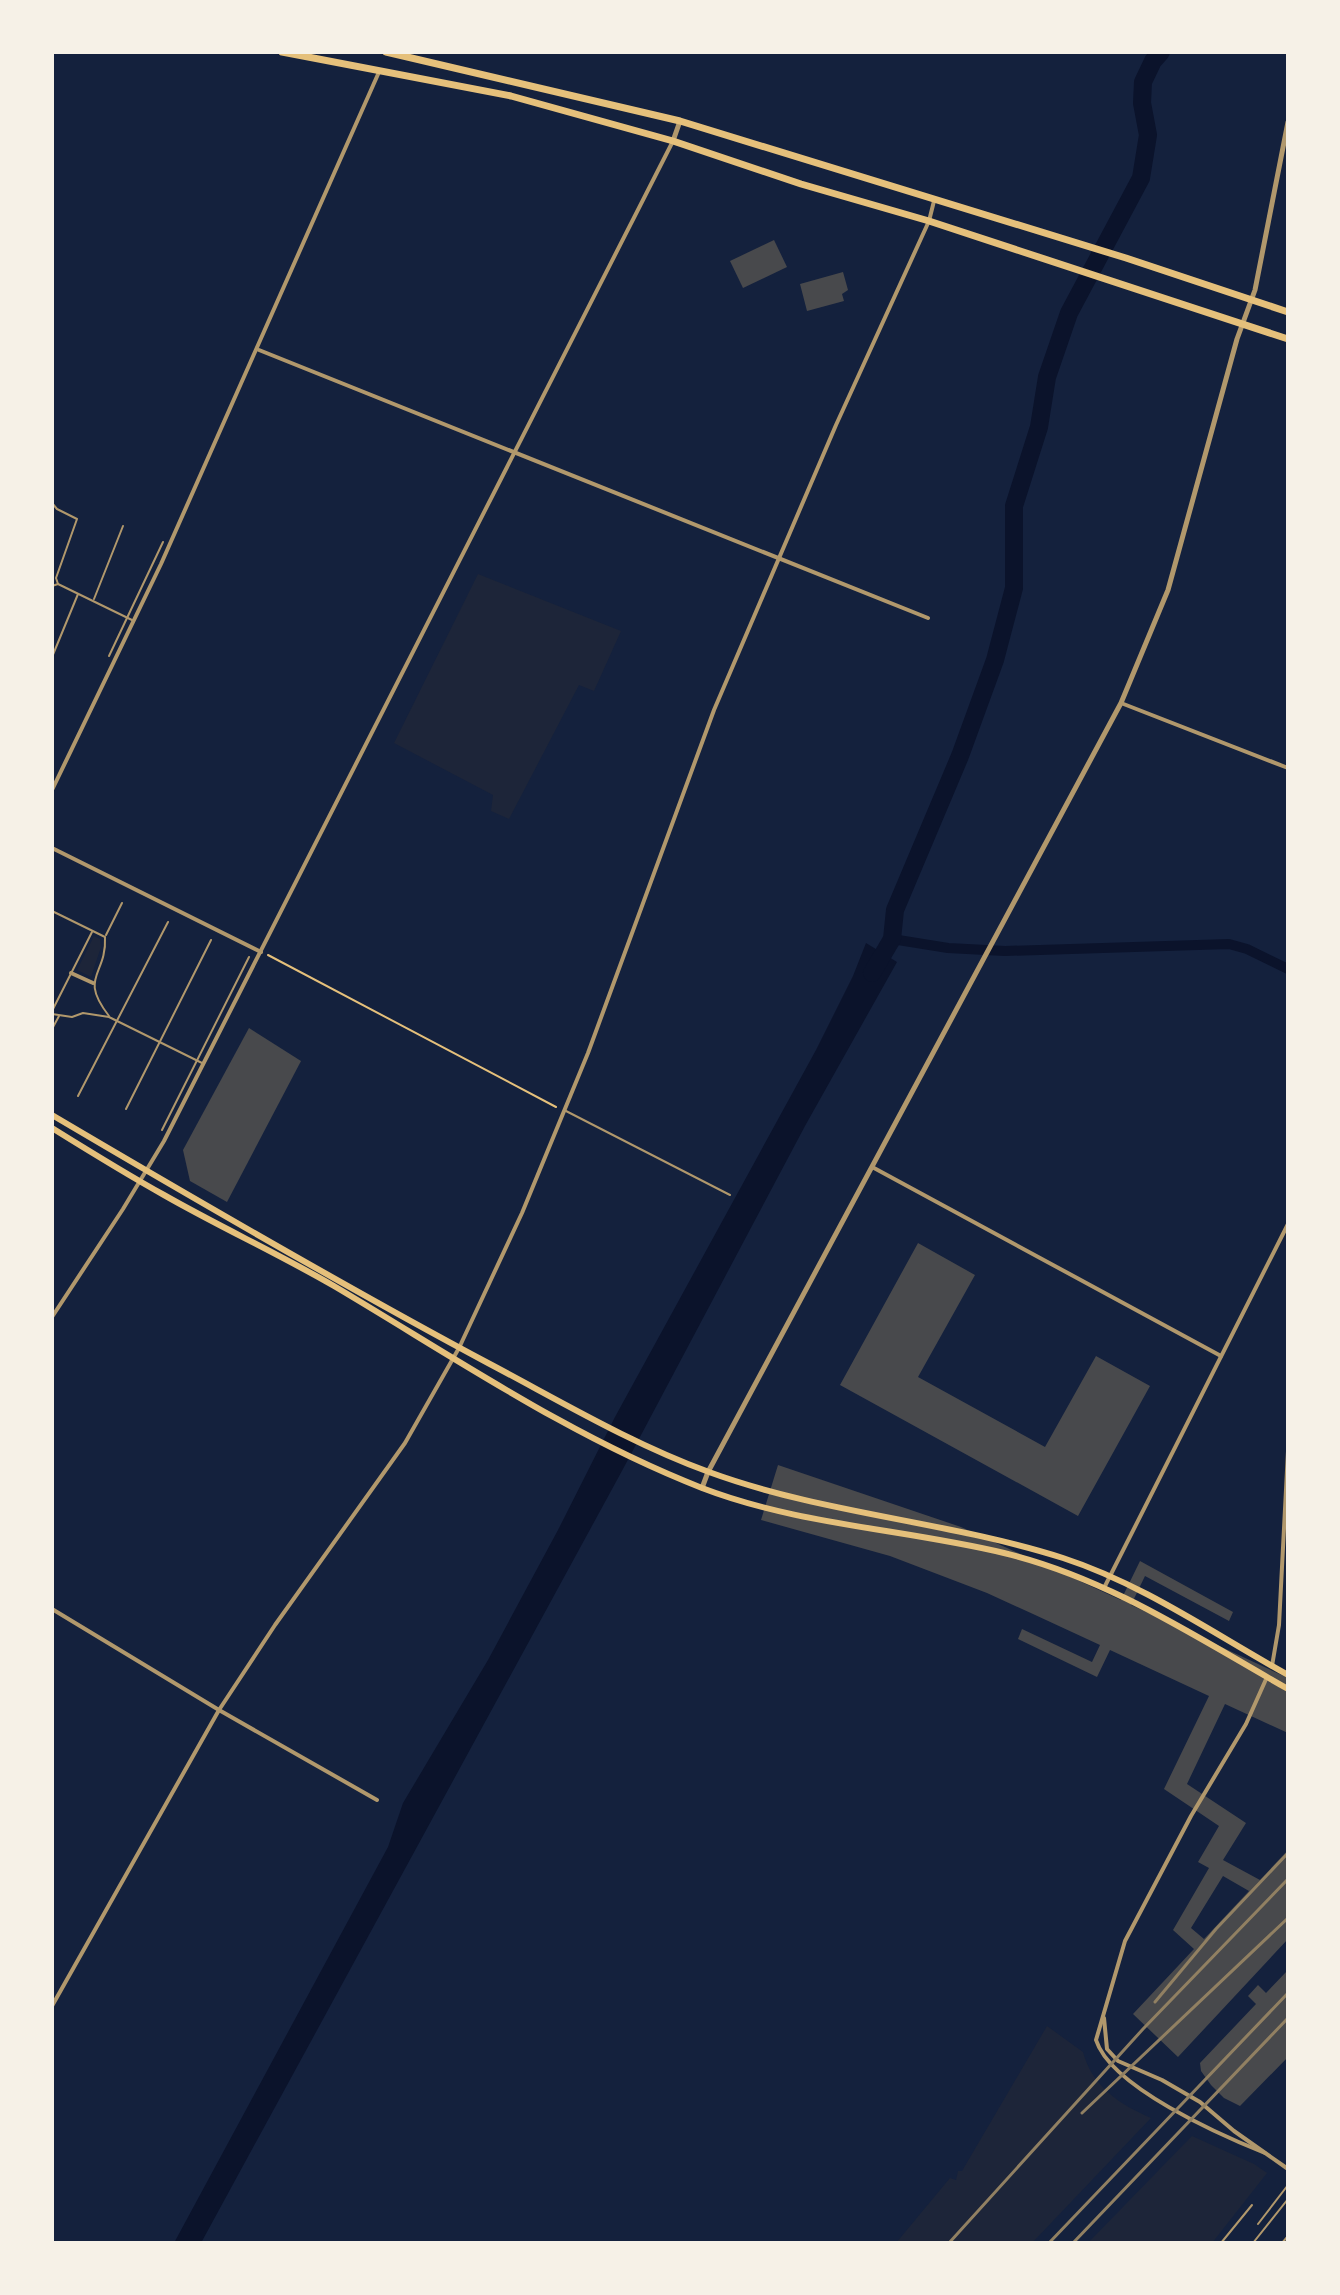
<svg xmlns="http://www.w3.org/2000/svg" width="1340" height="2295" font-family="'Asap Condensed',sans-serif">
  <rect width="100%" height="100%" fill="#14213d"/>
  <g fill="#1d2539">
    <polygon points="478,574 621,631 594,691 579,685 509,819 491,811 493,795 394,743"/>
    <polygon points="94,936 100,939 101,947 91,977 77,970"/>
    <path d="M 1047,2026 L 1083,2052 C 1092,2087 1121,2105 1151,2118 L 1032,2243 L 896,2243 L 950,2178 L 956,2180 L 958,2171 L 962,2171 Z"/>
    <polygon points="1192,2136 1254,2164 1267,2173 1212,2243 1088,2243"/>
  </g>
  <polygon fill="#0b132b" points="866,943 897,962 805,1126 623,1469 201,2243 174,2243 388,1847 403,1803 488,1660 558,1530 615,1417 816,1050 853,976"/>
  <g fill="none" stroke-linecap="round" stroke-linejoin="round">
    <polyline stroke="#0b132b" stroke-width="10" points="892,939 948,948 1005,951 1229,944 1247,949 1288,969"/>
    <polyline stroke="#0b132b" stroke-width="18" points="872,973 892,939 895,910 960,756 995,660 1014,588 1014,506 1039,427 1047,377 1069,313 1141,178 1148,135 1142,103 1143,82 1153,61 1161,52"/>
  </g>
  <g fill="#48494c" fill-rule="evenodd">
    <polygon points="774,240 787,267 743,288 730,261"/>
    <polygon points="843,272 848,290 842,294 844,301 807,311 800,284"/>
    <polygon points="249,1028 301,1061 227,1202 190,1181 183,1150"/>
    <polygon points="918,1243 975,1275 918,1377 1045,1447 1096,1356 1150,1386 1078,1516 840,1385"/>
    <path d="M 778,1465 L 961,1527 L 1121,1600 L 1140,1561 L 1233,1612 L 1229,1621 L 1145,1576 L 1131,1605 L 1288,1678 L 1288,1733 L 1225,1704 L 1187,1784 L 1246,1823 L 1223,1860 L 1260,1880 L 1288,1850 L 1288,1939 L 1178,2057 L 1133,2014 L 1194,1949 L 1173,1930 L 1209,1868 L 1198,1862 L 1219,1826 L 1164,1789 L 1209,1696 L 1110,1650 L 1097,1677 L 1018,1639 L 1022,1629 L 1092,1662 L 1100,1645 L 1033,1614 L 987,1593 L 890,1556 L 761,1520 ZM 1223,1876 L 1249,1891 L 1204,1939 L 1191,1928 Z"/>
    <polygon points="1288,1970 1288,2057 1240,2106 1224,2098 1211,2085 1201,2071 1200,2063 1256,2004 1248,1996 1258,1985 1266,1993"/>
  </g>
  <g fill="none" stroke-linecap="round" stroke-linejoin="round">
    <polyline stroke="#e5c07b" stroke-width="2" points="268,955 556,1107"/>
    <g stroke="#b1986c" stroke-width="2">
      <polyline points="52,503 57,509 77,519 56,578 58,584"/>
      <polyline points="52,586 58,584 134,621"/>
      <polyline points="94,599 123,526"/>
      <polyline points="109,656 163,542"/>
      <polyline points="52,657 78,594"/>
      <path d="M 52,911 L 105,937 C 107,976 78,976 109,1016"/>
      <polyline points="106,935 122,903"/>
      <polyline points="52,1011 92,932"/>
      <polyline points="52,1014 72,1017 83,1013 109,1017 202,1063"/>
      <polyline points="52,1029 59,1016"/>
      <polyline points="78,1096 168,922"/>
      <polyline points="126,1109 211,940"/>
      <polyline points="566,1111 730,1195"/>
      <polyline points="162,1130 249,957"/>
      <polyline points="1258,2224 1288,2185"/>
      <polyline points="1221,2243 1252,2205"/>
      <polyline points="1253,2243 1288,2199"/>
      <polyline points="1282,2243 1288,2236"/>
    </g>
    <g stroke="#b1986c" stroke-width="4">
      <polyline points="259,350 928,618"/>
      <polyline points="1121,703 1288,768"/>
      <polyline points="52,790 161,564 379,72"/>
      <polyline points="52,848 261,952"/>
      <polyline points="71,973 93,983"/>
      <polyline points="874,1168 1221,1356"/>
      <polyline points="52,1317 123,1209 164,1141 673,141"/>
      <polyline points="1104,1588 1288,1224"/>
      <polyline points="52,1609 219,1710 377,1800"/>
      <polyline points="1272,1666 1279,1625 1288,1451"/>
      <polyline points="52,2006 219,1710 275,1625 405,1443 459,1348 522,1213 588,1053 714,710 836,425 929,221 934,201"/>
      <polyline points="1104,2018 1107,2049 1118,2061 1162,2080 1200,2102 1234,2131 1288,2169"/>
      <path d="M 1265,2153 C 1220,2135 1111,2087 1096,2040 L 1125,1941 L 1191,1816 L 1246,1724 L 1267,1677"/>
    </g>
    <g stroke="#b1986c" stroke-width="5">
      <polyline points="673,141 680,121"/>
      <polyline points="702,1488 708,1472 1121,703 1168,590 1237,339 1255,290 1288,122"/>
    </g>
    <g stroke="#e5c07b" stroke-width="6">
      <path d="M 52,1115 C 196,1200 340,1284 488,1363 C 560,1401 632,1444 709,1472 C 823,1514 947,1521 1063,1558 C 1143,1584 1214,1634 1288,1675"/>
      <path d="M 52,1128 C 89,1151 126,1174 164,1195 C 220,1227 279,1254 334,1286 C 454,1357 571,1437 702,1488 C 798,1525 904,1529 1004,1553 C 1108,1578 1196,1637 1288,1689"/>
    </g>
    <g stroke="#e5c07b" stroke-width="7">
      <polyline points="282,52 511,96 673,141 801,184 929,221 1288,339"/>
      <polyline points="386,52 680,121 1126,258 1288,312"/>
    </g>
    <g stroke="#918062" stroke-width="3">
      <polyline points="1155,2002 1216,1929 1288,1853"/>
      <polyline points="1082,2113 1288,1918"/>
      <polyline points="949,2243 1143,2029 1288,1879"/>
      <polyline points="1049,2243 1288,1993"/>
      <polyline points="1073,2243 1288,2018"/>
    </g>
  </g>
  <rect width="1340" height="2295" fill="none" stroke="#f6f1e7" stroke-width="108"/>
</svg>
